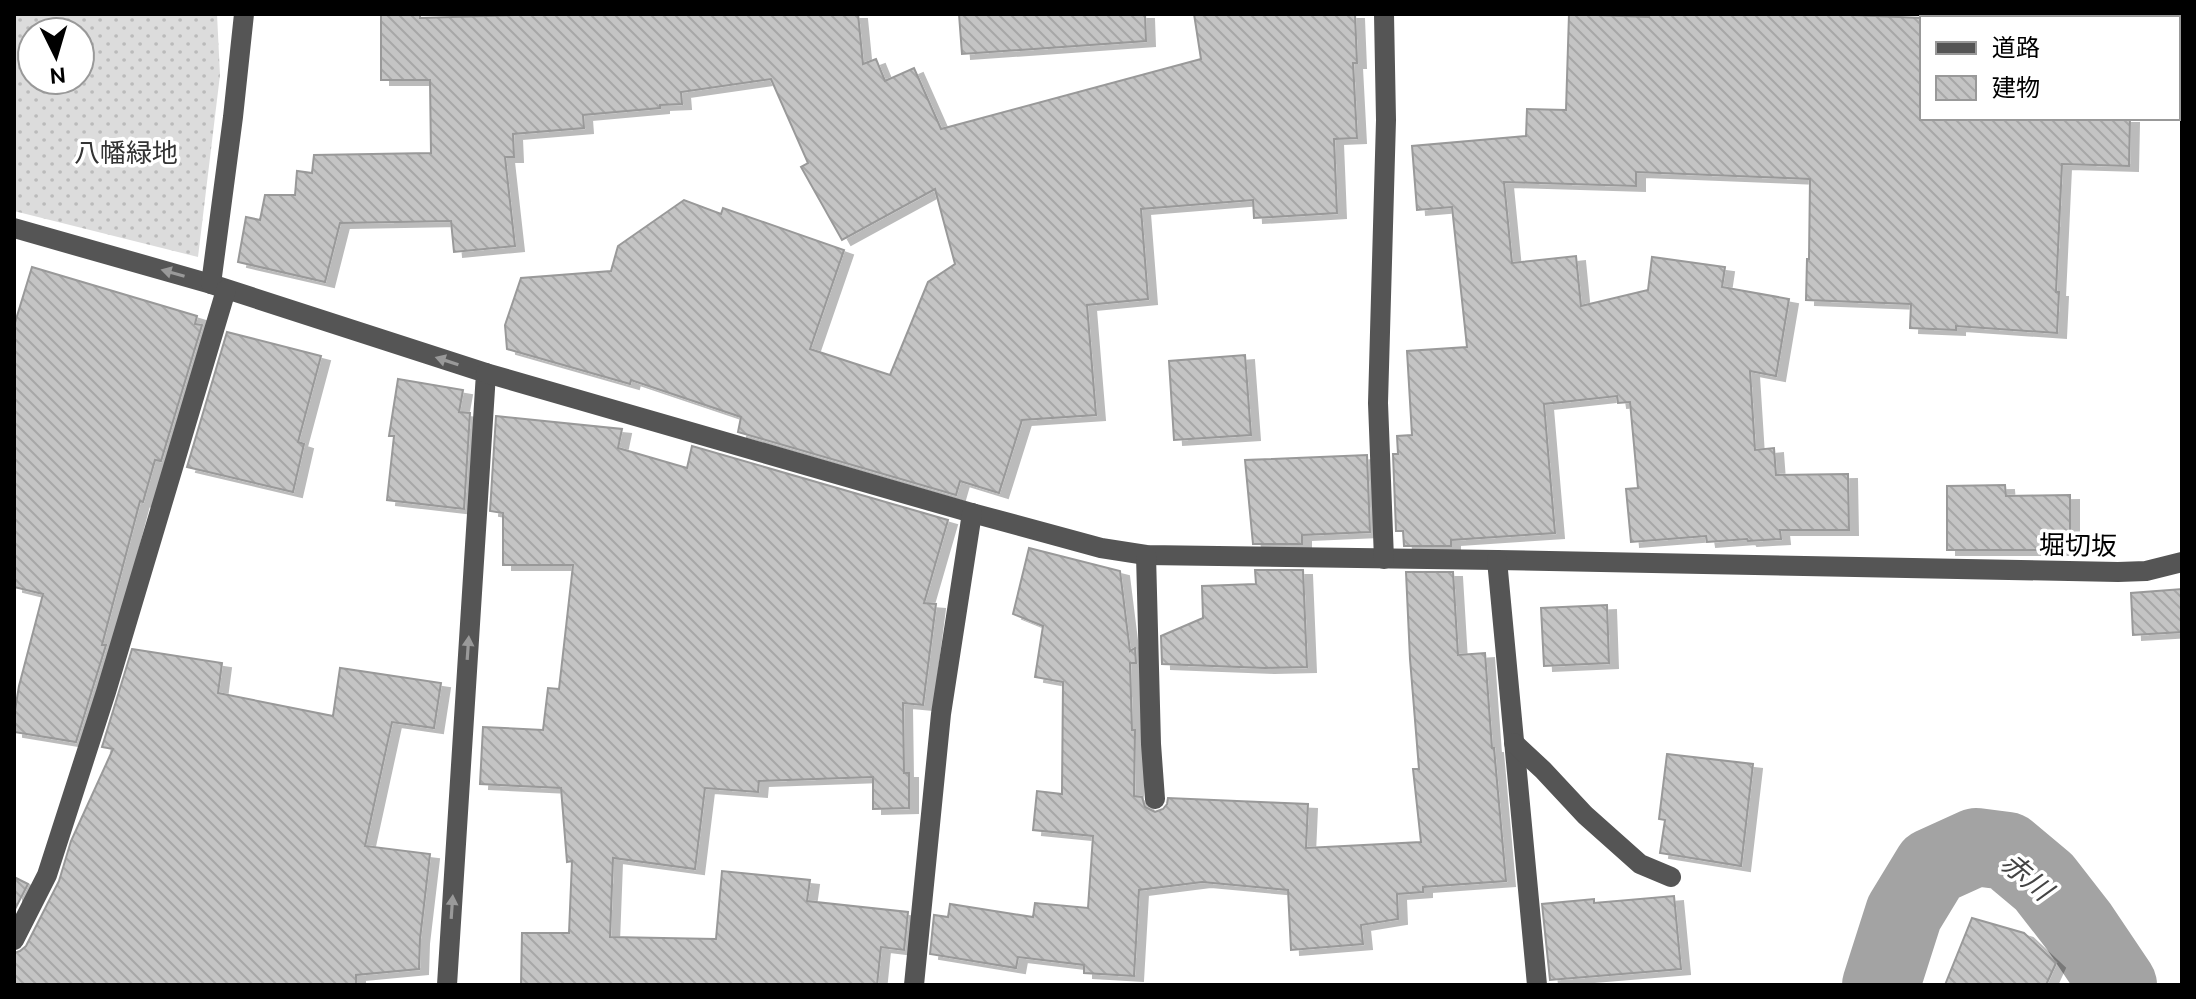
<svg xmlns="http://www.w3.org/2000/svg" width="2196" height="999" font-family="Ubuntu,'Noto Sans JP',sans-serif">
  <defs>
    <pattern id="grass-dots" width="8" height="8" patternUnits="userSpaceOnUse" patternTransform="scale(2)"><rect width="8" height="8" fill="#dcdcdc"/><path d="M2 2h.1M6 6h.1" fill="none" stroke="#bbb" stroke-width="1.8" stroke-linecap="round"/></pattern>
    <pattern id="building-back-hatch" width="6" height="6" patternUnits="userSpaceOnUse" patternTransform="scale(2)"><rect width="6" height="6" fill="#c4c4c4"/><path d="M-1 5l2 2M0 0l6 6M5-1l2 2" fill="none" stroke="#a7a7a7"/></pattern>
    <filter id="shadow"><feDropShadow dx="9" dy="5" stdDeviation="0" flood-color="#0004"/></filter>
  </defs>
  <rect width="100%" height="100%" fill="#fff"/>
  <path fill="url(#grass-dots)" fill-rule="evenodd" d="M 14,14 L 217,14 L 220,75 L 198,257 L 14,211 ZM 32,32 L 80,32 L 80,80 L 32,80 Z"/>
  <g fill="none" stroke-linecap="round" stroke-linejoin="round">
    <polyline stroke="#a3a3a3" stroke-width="78" points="1881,985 1904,913 1932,867 1976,847 2007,851 2044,882 2079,927 2118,985"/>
  </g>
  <g fill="url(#building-back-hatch)" stroke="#999" stroke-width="2" filter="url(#shadow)">
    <polygon points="381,14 420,14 420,18 548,14 858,14 863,64 876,59 885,81 914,68 941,129 1201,59 1194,14 1355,14 1357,63 1353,63 1357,138 1334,139 1337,213 1254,218 1253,200 1141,209 1148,299 1087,305 1096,415 1022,420 999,493 960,481 956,495 738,432 741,417 631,380 630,384 507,349 505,325 521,278 611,271 618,246 684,200 721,214 723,208 844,250 810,349 890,375 928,282 955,264 935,189 842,240 801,167 808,163 771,79 681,92 682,104 660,105 660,108 583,115 584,128 513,134 514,157 505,157 515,246 454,252 451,221 340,223 325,282 238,262 246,217 260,220 265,195 295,195 297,171 312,173 314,155 431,153 430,80 381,80"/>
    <polygon points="959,14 1145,14 1146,41 962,54"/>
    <polygon points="1569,14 1649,17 1649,14 1827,14 1922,18 1922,118 2130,118 2129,166 2062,164 2056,292 2059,292 2057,333 1956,326 1956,330 1910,328 1911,304 1806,300 1807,259 1809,259 1810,179 1636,172 1636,186 1504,182 1512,263 1576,256 1581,306 1648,290 1652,257 1725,267 1722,287 1789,299 1776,376 1750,371 1755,450 1774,448 1776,475 1848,474 1849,530 1780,530 1781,539 1748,541 1747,539 1707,542 1706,536 1631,542 1626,489 1638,488 1630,402 1618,403 1617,396 1544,404 1555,533 1451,540 1451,546 1404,546 1403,531 1396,531 1393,454 1398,454 1397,436 1412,435 1407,351 1467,347 1452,207 1417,210 1412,146 1526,136 1527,109 1566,110"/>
    <polygon points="32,267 197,316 195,324 202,325 161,461 155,460 143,502 140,501 102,645 106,645 76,742 14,732 14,716 19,686 43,594 14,587 14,326"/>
    <polygon points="227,332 321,356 298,442 304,444 293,492 187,467"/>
    <polygon points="1245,355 1251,435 1174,440 1169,361"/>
    <polygon points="398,379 463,390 459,412 470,413 464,509 387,500 394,436 389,436"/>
    <polygon points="496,416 622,429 618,448 687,468 692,446 948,520 924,603 936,604 923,705 903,703 904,773 909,773 909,808 873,809 873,777 759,781 758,792 705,788 695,869 613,858 610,937 716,939 722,871 810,880 807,901 908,912 904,950 881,947 877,985 521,985 522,933 569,933 572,861 567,862 561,788 480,784 483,727 543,730 548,688 559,689 573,565 503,565 503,513 490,511"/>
    <polygon points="1367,455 1370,532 1302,535 1302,544 1253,544 1245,460"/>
    <polygon points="2005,485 2006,496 2070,495 2070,550 1947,550 1947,486"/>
    <polygon points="1029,548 1120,571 1130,651 1135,648 1136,663 1130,663 1132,730 1135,730 1134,796 1142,797 1145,807 1155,812 1163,809 1167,804 1168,798 1308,804 1306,848 1421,842 1413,769 1419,769 1410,659 1406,572 1453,572 1458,655 1485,653 1492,748 1494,748 1506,881 1423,887 1423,892 1397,894 1398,919 1361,925 1363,944 1291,950 1288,890 1202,882 1139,890 1134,976 1084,973 1084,965 1018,957 1016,968 930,954 934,915 948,917 950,904 1033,917 1035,903 1088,908 1093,836 1033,830 1037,791 1062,794 1063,682 1035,677 1043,626 1013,614"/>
    <polygon points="1255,570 1303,570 1307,667 1265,668 1162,664 1161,636 1203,618 1202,586 1256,584"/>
    <polygon points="2182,589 2182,632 2133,635 2131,593"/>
    <polygon points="1607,605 1609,663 1544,666 1541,608"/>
    <polygon points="132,649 222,663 218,693 333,716 340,668 441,683 434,728 392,722 365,846 430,854 420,939 419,969 356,975 356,985 14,985 14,953 20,951 26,946 59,881 71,841 113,749 102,747"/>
    <polygon points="1667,754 1753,764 1741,866 1660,853 1665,820 1659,819"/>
    <polygon points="14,877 28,884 14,911"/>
    <polygon points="1674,896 1681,969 1550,980 1542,904 1594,899 1594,903"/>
    <polygon points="1972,918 2024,933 2056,963 2046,985 1945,985"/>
  </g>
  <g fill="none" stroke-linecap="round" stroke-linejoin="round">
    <g stroke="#555" stroke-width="20">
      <polyline points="14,228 211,284 486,373 447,985"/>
      <polyline points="211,284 233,117 244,14"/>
      <polyline points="486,373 972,513 1101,548 1146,555 1497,560 2118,572 2146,571 2182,562"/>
      <polyline points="1146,555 1151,744 1155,799"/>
      <polyline points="1384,559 1378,403 1386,120 1384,14"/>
      <polyline points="1497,560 1537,985"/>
      <polyline points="1514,743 1543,770 1585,815 1640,864 1671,877"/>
      <polyline points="14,940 47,875 106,692 226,290"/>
      <polyline points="914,985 941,714 972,513"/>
    </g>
  </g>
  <defs><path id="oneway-solid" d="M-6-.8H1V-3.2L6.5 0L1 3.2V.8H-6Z" transform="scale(2)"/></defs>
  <g fill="#999">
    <use href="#oneway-solid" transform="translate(173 273) rotate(-164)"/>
    <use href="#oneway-solid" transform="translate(447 361) rotate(-162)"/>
    <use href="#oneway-solid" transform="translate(468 648) rotate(-86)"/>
    <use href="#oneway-solid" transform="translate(452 907) rotate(-86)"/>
  </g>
  <g text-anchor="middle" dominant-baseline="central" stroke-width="7" stroke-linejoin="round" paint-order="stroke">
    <g font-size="26" fill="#333" stroke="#fff">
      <text x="126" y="152">八幡緑地</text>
    </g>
    <g font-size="26" fill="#000" stroke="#fff">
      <text transform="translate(2078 545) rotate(1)">堀切坂</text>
    </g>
    <g font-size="28" font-style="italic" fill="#444" stroke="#fff">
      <text transform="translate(2027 876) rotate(40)">赤川</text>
    </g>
  </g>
  <rect width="2196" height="999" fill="none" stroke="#000000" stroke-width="32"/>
  <rect x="1920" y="16" width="260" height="104" fill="#ffffff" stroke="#999999" stroke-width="2"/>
  <rect x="1936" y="42" width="40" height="12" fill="#555555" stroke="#999999" stroke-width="2"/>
  <text x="1992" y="56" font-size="24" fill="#000000">道路</text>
  <rect x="1936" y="76" width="40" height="24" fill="url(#building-back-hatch)" stroke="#999999" stroke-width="2"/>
  <text x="1992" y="96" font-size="24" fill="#000000">建物</text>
  <g transform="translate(56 56) rotate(175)"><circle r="38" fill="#ffffff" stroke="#999999" stroke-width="2"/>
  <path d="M0-6L14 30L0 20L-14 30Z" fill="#000000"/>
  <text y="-12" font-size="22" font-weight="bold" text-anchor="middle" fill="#000000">N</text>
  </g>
</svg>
